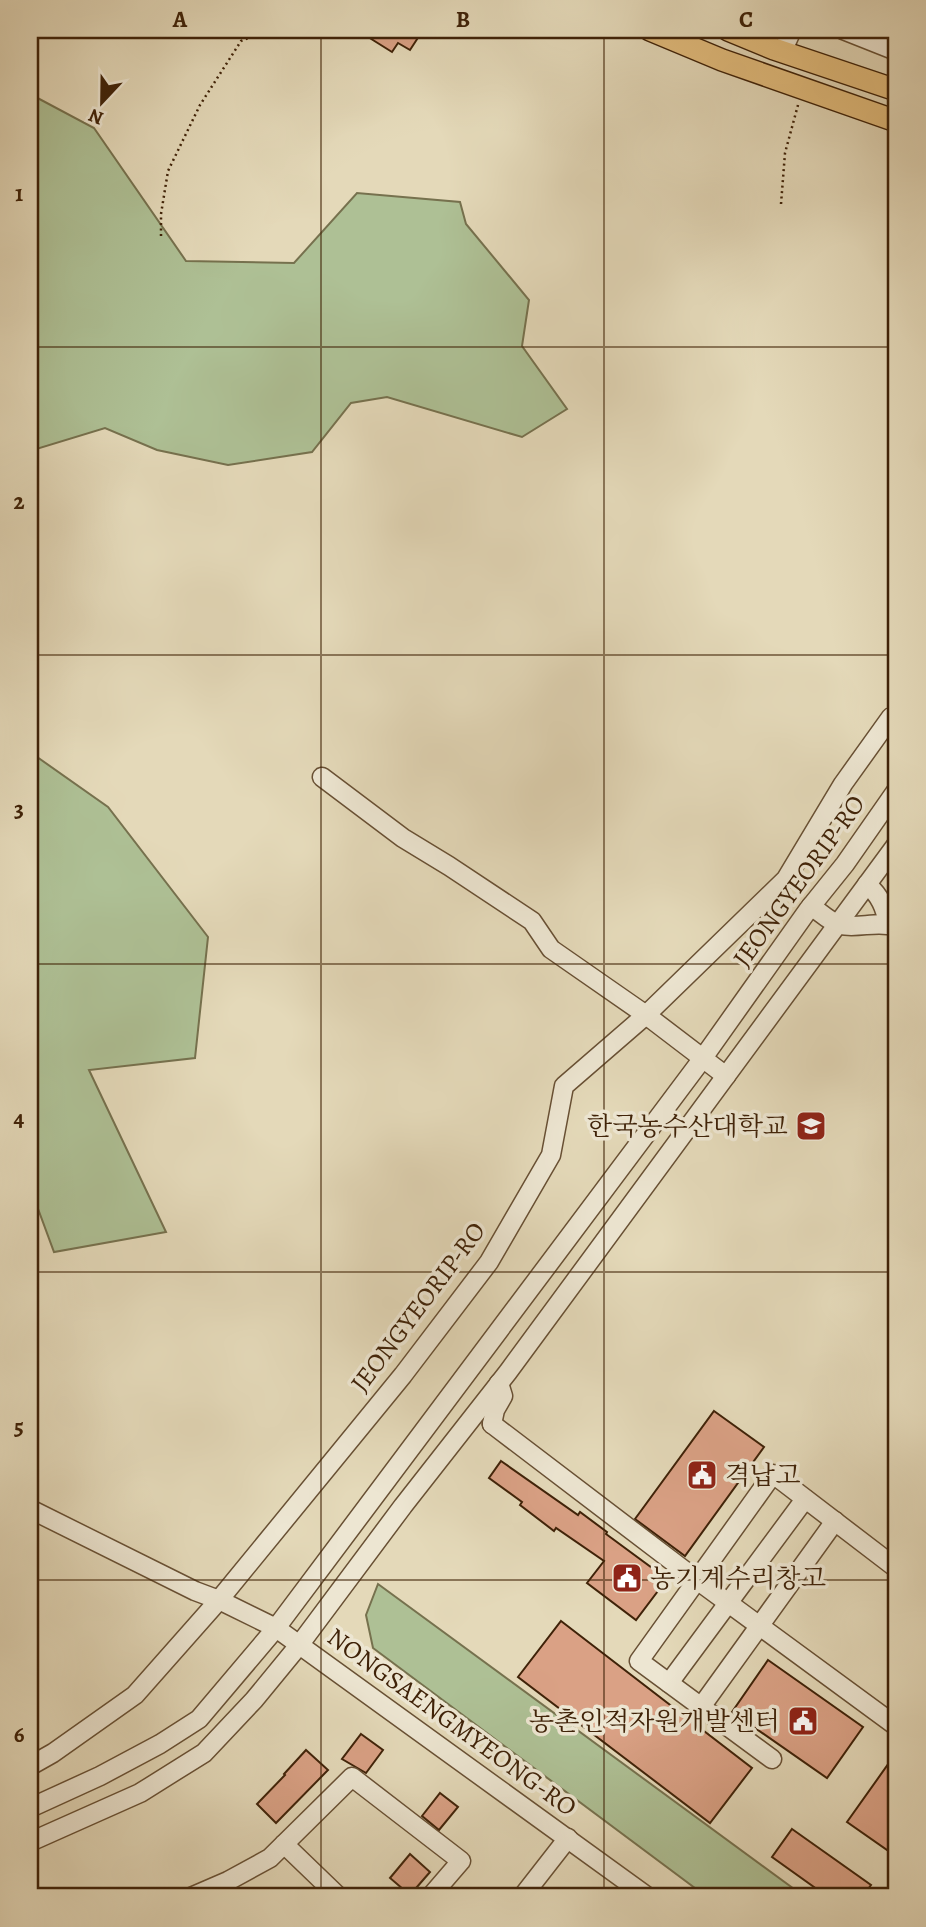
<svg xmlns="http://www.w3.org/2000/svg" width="926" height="1927" font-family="Alegreya,'Noto Serif KR',serif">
  <rect width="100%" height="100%" fill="#e4d9b9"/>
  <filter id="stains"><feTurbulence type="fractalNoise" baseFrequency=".00286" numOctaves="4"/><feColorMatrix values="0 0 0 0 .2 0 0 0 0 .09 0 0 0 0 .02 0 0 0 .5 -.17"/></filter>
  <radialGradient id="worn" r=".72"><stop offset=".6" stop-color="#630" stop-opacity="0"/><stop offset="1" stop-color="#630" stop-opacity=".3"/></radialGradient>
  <g fill="#aec095" stroke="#76714e" stroke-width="2">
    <polygon points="30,94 94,128 186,261 294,263 357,193 460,202 466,224 529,300 522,346 567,409 522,437 387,397 351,403 312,452 228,465 157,450 105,428 30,451"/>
    <polygon points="30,752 108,807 208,937 195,1058 89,1070 166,1232 54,1252 30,1187"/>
    <polygon points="378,1584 805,1897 707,1897 373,1648 366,1615"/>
  </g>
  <g fill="#daa185" stroke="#3f2208" stroke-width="2">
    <polygon points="357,30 423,30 410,50 398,43 392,52"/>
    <polygon points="714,1411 764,1447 685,1556 635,1519"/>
    <polygon points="501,1461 578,1515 580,1512 607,1532 606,1534 667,1579 636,1620 587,1583 604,1561 556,1528 554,1531 520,1505 522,1502 489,1478"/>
    <polygon points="561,1621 752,1768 710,1823 518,1677"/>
    <polygon points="768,1660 863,1727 827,1778 732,1712"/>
    <polygon points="361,1734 383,1750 366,1773 342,1759"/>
    <polygon points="306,1750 328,1770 276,1823 257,1804 285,1775 284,1774"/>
    <polygon points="896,1753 896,1843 890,1852 847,1822"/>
    <polygon points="440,1793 458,1807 439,1830 422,1816"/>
    <polygon points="792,1829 871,1885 862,1897 828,1897 772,1857"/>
    <polygon points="410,1854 430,1872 410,1895 390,1878"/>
  </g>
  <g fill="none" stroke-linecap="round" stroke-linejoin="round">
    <g stroke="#685034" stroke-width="21">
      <g id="minor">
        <polyline points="843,30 896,51"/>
        <polyline points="782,52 792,30"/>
        <polyline points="322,777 403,838 449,866 532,921 551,949 646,1015 726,1076"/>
        <path d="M 867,884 C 880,896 885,907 888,924"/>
        <path d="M 811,906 C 820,912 830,922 840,925 C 859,929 879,920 896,927"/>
        <polyline points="492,1424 697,1580 896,1726"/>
        <polyline points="492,1424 495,1410 503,1396 499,1383"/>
        <polyline points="30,1509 195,1591 219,1600 276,1628 648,1897"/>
        <polyline points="669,1683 805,1499"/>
        <polyline points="701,1707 835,1521"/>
        <polyline points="772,1759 639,1661 773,1474 896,1568"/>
        <polyline points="30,1766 53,1753 135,1695 219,1600 403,1375 489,1262 551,1155 564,1086 646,1015 786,879 843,784 891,717 896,721"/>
        <polyline points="30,1808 100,1776 160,1744 199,1719 276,1628 703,1058 808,910 845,864 896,791"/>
        <polyline points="30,1842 140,1793 204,1753 254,1700 300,1644 403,1506 508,1372 896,845"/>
        <polyline points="284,1844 339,1897"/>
        <polyline points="191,1897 228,1881 270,1858 352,1777 461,1861 430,1897"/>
        <polyline points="522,1897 568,1838"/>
      </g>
    </g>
    <g stroke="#3f2208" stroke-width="24">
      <g id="major">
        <polyline points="650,30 722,60 896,121"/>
        <polyline points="728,30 774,49 896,90"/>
      </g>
    </g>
    <g stroke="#3f2208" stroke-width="2.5" stroke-dasharray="2 3.5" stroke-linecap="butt">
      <polyline points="624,30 633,34"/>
      <polyline points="781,204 785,153 798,105"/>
      <polyline points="161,236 161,214 168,171 200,105 241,41 267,30"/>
    </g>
    <use href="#minor" stroke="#ede6d2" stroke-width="18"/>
    <use href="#major" stroke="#e2bc7c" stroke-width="21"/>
  </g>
  <path fill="none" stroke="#3f2208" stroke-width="2" stroke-opacity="0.55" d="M 321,30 L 321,1897M 604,30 L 604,1897M 30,347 L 896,347M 30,655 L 896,655M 30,964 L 896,964M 30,1272 L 896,1272M 30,1580 L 896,1580"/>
  <defs>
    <g id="university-square" transform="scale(1.575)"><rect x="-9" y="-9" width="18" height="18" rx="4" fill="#8f2418" stroke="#ede6d2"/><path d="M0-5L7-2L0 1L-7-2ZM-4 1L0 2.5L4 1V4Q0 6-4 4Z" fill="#fff"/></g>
    <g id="civic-square" transform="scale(1.575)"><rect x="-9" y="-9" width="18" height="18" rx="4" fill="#8f2418" stroke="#ede6d2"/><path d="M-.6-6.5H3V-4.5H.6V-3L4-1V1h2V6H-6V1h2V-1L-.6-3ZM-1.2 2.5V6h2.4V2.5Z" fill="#fff"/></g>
  </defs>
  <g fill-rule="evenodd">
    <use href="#university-square" x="811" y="1126"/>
    <use href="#civic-square" x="702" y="1475"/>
    <use href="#civic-square" x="627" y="1578"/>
    <use href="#civic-square" x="803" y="1721"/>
  </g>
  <g text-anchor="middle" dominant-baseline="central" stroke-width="7" stroke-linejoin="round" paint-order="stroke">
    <g font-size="26" fill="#3f2208" stroke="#ede6d2">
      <text transform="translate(799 881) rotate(-54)">JEONGYEORIP-RO</text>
      <text transform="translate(418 1307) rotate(-53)">JEONGYEORIP-RO</text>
      <text transform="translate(452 1722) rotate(36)">NONGSAENGMYEONG-RO</text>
    </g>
    <g font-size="26" fill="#3f2208" stroke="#ede6d2" text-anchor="end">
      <text x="788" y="1126">한국농수산대학교</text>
      <text x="725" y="1475" text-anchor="start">격납고</text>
      <text x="650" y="1578" text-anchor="start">농기계수리창고</text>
      <text x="780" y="1721">농촌인적자원개발센터</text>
    </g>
  </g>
  <rect width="926" height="1927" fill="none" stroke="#e4d9b9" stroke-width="77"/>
  <g transform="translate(102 102) rotate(202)" stroke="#ede6d2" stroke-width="5" paint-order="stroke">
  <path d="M0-5L12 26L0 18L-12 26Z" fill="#3f2208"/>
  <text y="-10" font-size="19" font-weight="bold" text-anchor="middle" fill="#3f2208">N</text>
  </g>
  <rect x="38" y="38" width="850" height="1850" fill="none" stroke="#3f2208" stroke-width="2.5"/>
  <g font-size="23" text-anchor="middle" font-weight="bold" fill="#3f2208">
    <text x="180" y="27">A</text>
    <text x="463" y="27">B</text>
    <text x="746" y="27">C</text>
    <text x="19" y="201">1</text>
    <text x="19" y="509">2</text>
    <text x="19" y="817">3</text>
    <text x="19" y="1126">4</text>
    <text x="19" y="1434">5</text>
    <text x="19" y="1742">6</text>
  </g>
  <rect width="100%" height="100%" filter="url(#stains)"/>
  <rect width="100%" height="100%" fill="url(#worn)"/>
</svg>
